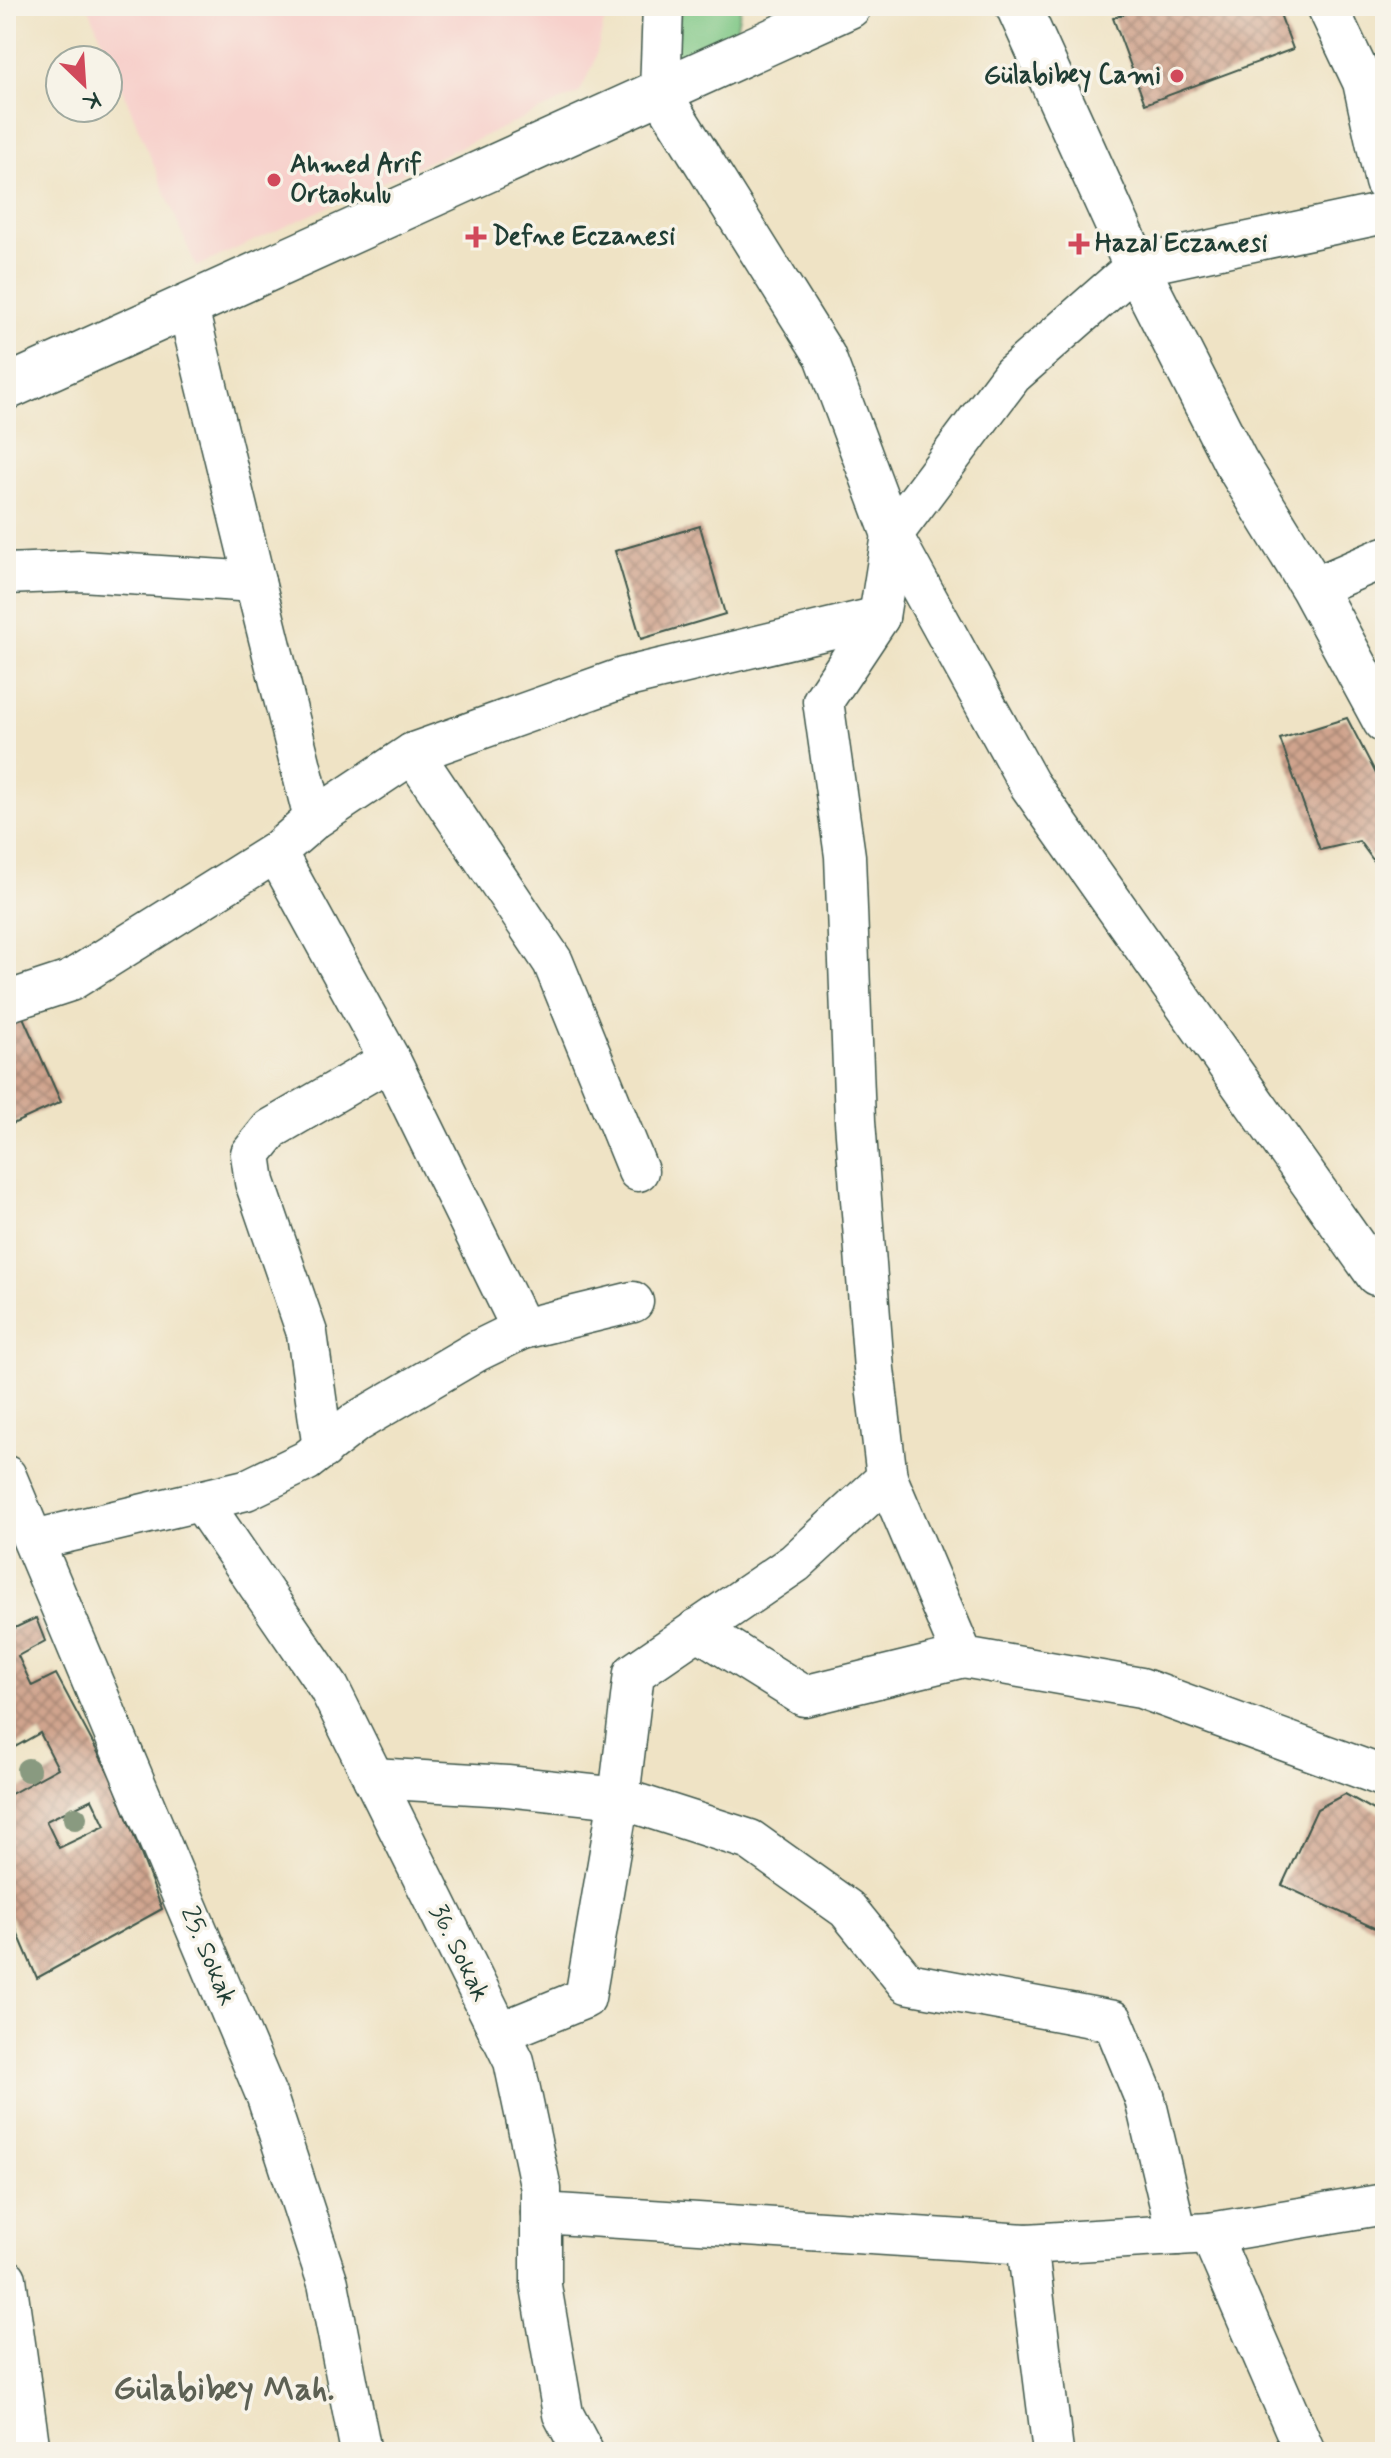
<svg xmlns="http://www.w3.org/2000/svg" width="1391" height="2458" font-family="Mynerve,sans-serif">
  <defs>
    <pattern id="building-cross-hatch" width="8" height="8" patternUnits="userSpaceOnUse" patternTransform="scale(2)"><rect width="8" height="8" fill="#d0a48e"/><path d="M0 0l8 8M0 8l8-8" fill="none" stroke="#a88775"/></pattern>
  </defs>
  <rect width="100%" height="100%" fill="#f7f3e8"/>
  <filter id="ink" filterUnits="userSpaceOnUse"><feTurbulence type="fractalNoise" baseFrequency=".0125" numOctaves="2"/><feDisplacementMap in="SourceGraphic" scale="16" xChannelSelector="R" yChannelSelector="G"/><feConvolveMatrix kernelMatrix="1 2 1 2 8 2 1 2 1" color-interpolation-filters="sRGB"/></filter>
  <filter id="wash" filterUnits="userSpaceOnUse"><feTurbulence type="fractalNoise" baseFrequency=".006" numOctaves="4" result="noise"/><feDisplacementMap in="SourceGraphic" scale="32" xChannelSelector="R" yChannelSelector="G"/><feGaussianBlur stdDeviation="1.8" result="paint"/><feColorMatrix in="noise" values="0 0 0 0 0 0 0 0 0 0 0 0 0 0 0 0 0 1.4 0 .05"/><feComposite in="paint" operator="in"/></filter>
  <g filter="url(#wash)">
    <rect width="100%" height="100%" fill="#efe3c5"/>
    <polygon fill="#f7d0cb" points="88,6 608,6 594,64 579,93 196,267"/>
    <polygon fill="#7cc683" stroke="#4e825c" stroke-width="2" points="681,6 741,6 734,40 673,59"/>
    <g id="blocks">
      <g fill="url(#building-cross-hatch)" fill-rule="evenodd">
        <polygon points="1145,6 1277,6 1293,49 1145,104 1113,18"/>
        <polygon points="700,526 725,614 641,639 615,551"/>
        <polygon points="1347,718 1385,791 1385,859 1376,864 1359,841 1320,850 1280,739"/>
        <polygon points="23,1017 61,1102 6,1127 6,1024"/>
        <path d="M 36,1618 L 45,1641 L 18,1656 L 32,1686 L 56,1674 L 112,1779 L 162,1909 L 37,1978 L 6,1906 L 6,1786 L 11,1794 L 58,1768 L 40,1733 L 6,1752 L 6,1632 ZM 92,1799 L 105,1826 L 59,1848 L 46,1821 Z"/>
        <polygon points="1345,1794 1385,1816 1385,1933 1282,1885 1317,1809"/>
      </g>
    </g>
  </g>
  <g filter="url(#ink)">
    <use href="#blocks" fill-opacity="0" stroke="#3e564a" stroke-width="2"/>
    <g fill="none" stroke-linecap="round" stroke-linejoin="round">
      <g stroke="#3e564a" stroke-width="43">
        <g id="minor">
          <polyline points="663,6 660,92 825,356 892,535 1012,375 1136,266 1385,213"/>
          <polyline points="1327,6 1363,82 1385,182"/>
          <polyline points="892,535 1029,784 1376,1275 1385,1276"/>
          <polyline points="6,574 81,571 255,582 188,308"/>
          <polyline points="255,582 314,819"/>
          <polyline points="1313,588 1385,557"/>
          <polyline points="413,753 553,962 638,1171"/>
          <polyline points="276,852 390,1060 522,1329"/>
          <polyline points="6,1002 70,981 276,852 314,819 413,753 623,678 879,617"/>
          <polyline points="323,1449 307,1333 255,1182 251,1154 271,1129 390,1060"/>
          <polyline points="6,1476 267,2097 328,2283 361,2452"/>
          <polyline points="887,1478 963,1657 1141,1688 1385,1777"/>
          <polyline points="201,1501 329,1688 514,2061 541,2189 541,2286 563,2414 583,2452"/>
          <polyline points="34,1540 246,1490 306,1461 356,1422 477,1351 522,1329 633,1302"/>
          <polyline points="697,1629 804,1696 963,1657"/>
          <polyline points="373,1778 507,1786 619,1798 750,1840 847,1909 907,1983 1113,2021 1145,2099 1177,2235"/>
          <polyline points="499,2033 585,1998 619,1798 634,1673 795,1563 887,1478 874,1369 855,1121 845,856 823,701 879,617 892,535"/>
          <polyline points="541,2213 1027,2244 1210,2233 1385,2204"/>
          <polyline points="1210,2233 1305,2452"/>
          <polyline points="1027,2244 1053,2452"/>
          <polyline points="6,2279 30,2452"/>
        </g>
      </g>
      <g stroke="#3e564a" stroke-width="47">
        <polyline id="tertiary" points="1018,6 1136,266 1235,461 1313,588 1385,721"/>
      </g>
      <g stroke="#3e564a" stroke-width="47">
        <polyline id="secondary" points="6,388 849,6"/>
      </g>
      <use href="#minor" stroke="#fff" stroke-width="40"/>
      <use href="#tertiary" stroke="#fff" stroke-width="44"/>
      <use href="#secondary" stroke="#fff" stroke-width="44"/>
    </g>
    <g fill="#899a80">
      <circle cx="28" cy="1770" r="12"/>
      <circle cx="75" cy="1818" r="12"/>
    </g>
  </g>
  <g fill="#d1495b" stroke="#f7f3e8" stroke-width="3">
    <circle cx="1177" cy="76" r="8"/>
    <circle cx="274" cy="180" r="8"/>
    <path d="M472 225h8v8h8v8h-8v8h-8v-8h-8v-8h8z"/>
    <path d="M1075 232h8v8h8v8h-8v8h-8v-8h-8v-8h8z"/>
  </g>
  <g text-anchor="middle" dominant-baseline="central" stroke-width="7" stroke-linejoin="round" paint-order="stroke">
    <g font-size="26" font-weight="bold" fill="#1f3d34" stroke="#f7f3e8" text-anchor="start">
      <text x="1161" y="76" text-anchor="end">Gülabibey Cami</text>
      <text x="290" y="165">Ahmed Arif<tspan x="290" dy="30">Ortaokulu</tspan></text>
      <text x="492" y="237">Defne Eczanesi</text>
      <text x="1095" y="244">Hazal Eczanesi</text>
    </g>
    <g font-size="26" fill="#1f3d34" stroke="#f7f3e8">
      <text transform="translate(459 1953) rotate(64)">36. Sokak</text>
      <text transform="translate(208 1956) rotate(67)">25. Sokak</text>
    </g>
    <g font-size="34" font-weight="bold" fill="#5d6154" stroke="#f7f3e8">
      <text x="224" y="2389">Gülabibey Mah.</text>
    </g>
  </g>
  <rect width="1391" height="2458" fill="none" stroke="#f7f3e8" stroke-width="32"/>
  <g transform="translate(84 84) rotate(155)"><circle r="38" fill="#f7f3e8" stroke="#a1aaa0" stroke-width="2"/>
  <path d="M0-6L14 30L0 20L-14 30Z" fill="#d1495b"/>
  <text y="-12" font-size="22" font-weight="bold" text-anchor="middle" fill="#1f3d34">K</text>
  </g>
</svg>
